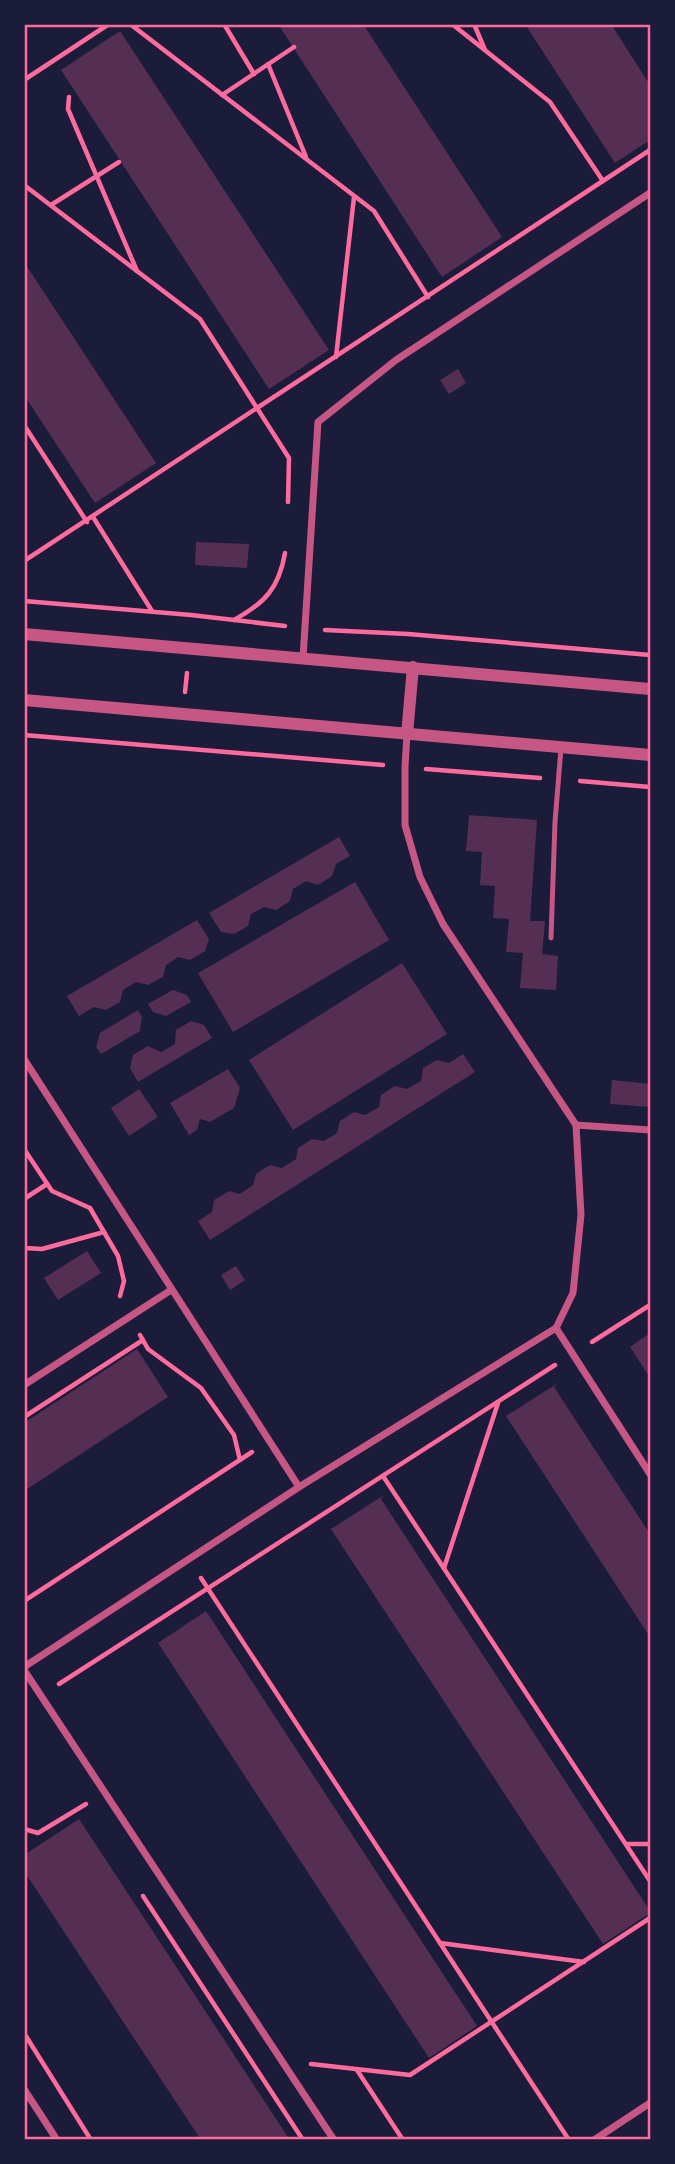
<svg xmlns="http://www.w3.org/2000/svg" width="675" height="2164" font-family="'Public Sans',sans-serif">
  <rect width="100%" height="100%" fill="#1b1b3a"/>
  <g fill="#542f53">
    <polygon points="278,24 363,24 502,237 442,277"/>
    <polygon points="525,24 611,24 650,85 650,140 615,163"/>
    <polygon points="120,31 329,350 269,389 61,70"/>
    <polygon points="24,262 156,463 95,503 24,395"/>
    <polygon points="458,369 466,383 449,394 440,380"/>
    <polygon points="196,542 249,544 247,568 195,565"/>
    <polygon points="469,815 537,820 530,921 545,921 542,954 558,956 556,990 520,988 523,953 506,952 509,919 493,918 495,886 480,885 482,852 466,851"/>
    <polygon points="339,837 350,856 336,864 332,876 318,885 306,881 293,889 290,901 276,910 264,907 251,914 248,926 234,934 221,932 209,913"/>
    <polygon points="355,882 389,940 233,1032 198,973"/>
    <polygon points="197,920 209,939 205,951 190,960 178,957 166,965 163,977 148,985 136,982 123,990 120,1002 106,1010 94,1007 79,1016 67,996"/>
    <polygon points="402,963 447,1034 293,1130 249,1060"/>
    <polygon points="173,990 187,995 191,1002 166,1016 153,1012 148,1004"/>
    <polygon points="138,1010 142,1017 140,1031 101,1054 96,1047 100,1033"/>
    <polygon points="191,1021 204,1025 212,1038 138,1082 130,1068 133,1055 148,1046 161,1052 175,1044 176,1030"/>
    <polygon points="463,1054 475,1072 210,1240 198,1221 212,1212 214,1200 229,1191 240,1194 253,1185 256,1174 270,1165 282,1168 296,1159 298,1148 312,1139 324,1141 337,1133 340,1121 354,1112 365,1115 379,1107 381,1095 395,1086 407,1089 421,1081 423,1068 437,1060 449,1063"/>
    <polygon points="228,1069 240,1088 234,1108 210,1122 200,1119 197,1130 189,1135 170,1103"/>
    <polygon points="612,1080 650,1084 650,1107 610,1104"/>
    <polygon points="139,1089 158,1117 129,1136 111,1108"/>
    <polygon points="87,1251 101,1273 58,1300 44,1278"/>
    <polygon points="236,1266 245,1280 230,1290 221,1275"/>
    <polygon points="650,1333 650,1378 630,1347"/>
    <polygon points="137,1349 168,1397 24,1491 24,1423"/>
    <polygon points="558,1383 554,1387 650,1534 650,1637 506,1416"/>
    <polygon points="384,1495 381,1499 650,1911 650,1913 603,1944 331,1529"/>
    <polygon points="206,1611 477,2026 429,2058 158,1643"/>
    <polygon points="79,1819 290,2140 201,2140 24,1871 24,1855"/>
  </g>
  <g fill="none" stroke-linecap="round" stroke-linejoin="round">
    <g stroke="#ff6b9d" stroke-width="4.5">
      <polyline points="130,24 374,211 428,297"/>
      <polyline points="224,24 254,74"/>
      <polyline points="452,24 550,102 603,181"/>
      <polyline points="474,24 485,50"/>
      <polyline points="268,64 306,157"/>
      <polyline points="24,80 109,24"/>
      <polyline points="222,95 294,47"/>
      <polyline points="69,97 68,109 137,271"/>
      <polyline points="24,185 200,319 289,458 288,502"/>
      <polyline points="51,205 119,162"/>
      <polyline points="336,357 354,197"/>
      <polyline points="24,425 87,522"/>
      <polyline points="93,517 152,611"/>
      <polyline points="24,561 650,150"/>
      <polyline points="24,601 191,615 285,626"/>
      <path d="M 234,620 C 265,603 279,588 285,553"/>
      <polyline points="325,630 408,634 650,655"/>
      <polyline points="185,692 187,673"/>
      <polyline points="24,735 383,765"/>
      <polyline points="426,769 540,778"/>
      <polyline points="580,781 650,787"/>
      <polyline points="24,1149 52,1191 90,1208"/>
      <polyline points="24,1199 47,1184"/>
      <polyline points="90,1208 118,1256 124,1281 120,1296"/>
      <polyline points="24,1248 42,1249 104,1232"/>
      <polyline points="140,1335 148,1349 201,1388 234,1435 240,1460"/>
      <polyline points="592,1342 650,1305"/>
      <polyline points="24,1417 143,1340"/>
      <polyline points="383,1476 650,1881"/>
      <polyline points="444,1568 498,1403"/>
      <polyline points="201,1578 569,2140"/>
      <polyline points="24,1601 252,1452"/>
      <polyline points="59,1684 555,1365"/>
      <polyline points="24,1829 38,1833 86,1804"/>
      <polyline points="627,1844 650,1844"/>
      <polyline points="143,1896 303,2140"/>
      <polyline points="440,1943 584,1962"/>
      <polyline points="24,2033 91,2140"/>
      <polyline points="311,2064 410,2075 650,1918"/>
      <polyline points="357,2070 403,2140"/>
    </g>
    <polyline stroke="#c65784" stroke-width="5" points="551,938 555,822 561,748"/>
    <g stroke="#c65784" stroke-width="7">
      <polyline points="303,658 318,422 396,360 650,193"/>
      <polyline points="24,1059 299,1487"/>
      <polyline points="576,1125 650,1130"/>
      <polyline points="556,1328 650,1474"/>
      <polyline points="24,1385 171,1290"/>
      <polyline points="24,1667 299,1487 556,1328 573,1293 581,1215 576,1125 443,924 420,877 405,825 405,767 407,734"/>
      <polyline points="24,1670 334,2140"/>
      <polyline points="24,2089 57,2140"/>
      <polyline points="594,2140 650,2103"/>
    </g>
    <g stroke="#c65784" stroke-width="12">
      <polyline points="24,634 650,689"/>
      <polyline points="24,700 650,755"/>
      <polyline points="407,734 413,667"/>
    </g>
  </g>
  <rect width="675" height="2164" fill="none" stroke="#1b1b3a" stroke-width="52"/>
  <rect x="26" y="26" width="623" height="2112" fill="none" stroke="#ff6b9d" stroke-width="2.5"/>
</svg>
